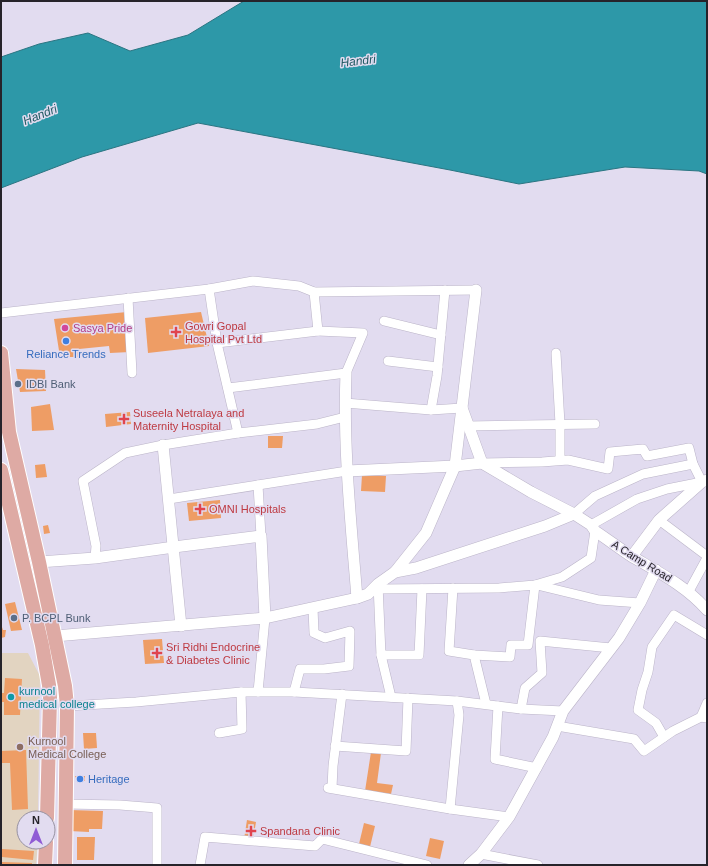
<svg xmlns="http://www.w3.org/2000/svg" width="708" height="866" font-family="Helvetica,sans-serif">
  <rect width="100%" height="100%" fill="#e2dcf0"/>
  <polygon fill="#e2d4c1" points="1,653 28,653 40,676 38,818 24,818 24,842 38,842 36,865 1,865"/>
  <polygon fill="#2d98a8" stroke="#2b7582" points="244,1 707,1 707,174 699,171 625,167 519,184 450,170 198,123 82,157 1,188 1,57 39,44 88,33 130,51 188,35"/>
  <g fill="#ee9d65">
    <polygon points="127,312 130,352 110,353 109,346 79,349 79,357 60,357 54,319"/>
    <polygon points="201,312 209,346 148,353 145,318"/>
    <polygon points="16,369 45,370 46,391 20,392"/>
    <polygon points="50,404 54,430 32,431 31,407"/>
    <polygon points="130,412 131,424 106,427 105,414"/>
    <polygon points="268,436 283,436 282,448 268,448"/>
    <polygon points="45,464 47,477 36,478 35,465"/>
    <polygon points="362,475 386,476 385,492 361,491"/>
    <polygon points="220,500 221,518 189,521 187,503"/>
    <polygon points="48,525 50,533 44,534 43,526"/>
    <polygon points="15,602 22,630 11,631 5,604"/>
    <polygon points="1,624 3,630 6,630 5,637 1,638"/>
    <polygon points="162,639 164,663 145,664 143,640"/>
    <polygon points="5,678 22,679 20,715 4,715 4,702 1,702 1,693 4,693"/>
    <polygon points="83,733 96,733 97,748 84,749"/>
    <polygon points="26,750 28,809 12,810 10,763 1,763 1,751"/>
    <polygon points="371,752 381,753 377,783 393,785 391,794 365,791"/>
    <polygon points="75,776 85,776 85,781 77,781"/>
    <polygon points="69,810 103,811 102,829 89,829 89,832 69,831"/>
    <polygon points="247,820 256,822 253,840 244,839"/>
    <polygon points="364,823 375,826 370,847 359,844"/>
    <polygon points="77,837 95,837 94,860 77,860"/>
    <polygon points="430,838 444,841 440,859 426,856"/>
    <polygon points="2,849 34,851 33,860 2,857"/>
    <polygon points="2,862 32,863 32,865 2,865"/>
  </g>
  <g fill="none" stroke-linecap="round" stroke-linejoin="round">
    <g stroke="#bbb4c8" stroke-width="10">
      <g id="minor">
        <polyline points="209,289 217,343 238,433"/>
        <polyline points="128,298 132,373"/>
        <polyline points="1,313 209,289 253,281 299,286 314,292 476,290"/>
        <polyline points="384,321 441,335"/>
        <polyline points="217,343 318,331"/>
        <polyline points="556,353 560,424 560,460"/>
        <polyline points="388,361 438,367"/>
        <polyline points="228,388 346,373 363,333 318,331 314,292"/>
        <polyline points="345,403 431,410 462,408"/>
        <polyline points="431,410 437,376 445,290"/>
        <polyline points="468,426 595,424"/>
        <polyline points="482,463 542,462 568,460 608,469 610,452 643,449 647,456 689,448 693,464 702,482 667,489 637,499 591,525"/>
        <polyline points="258,485 261,536"/>
        <polyline points="169,499 347,471"/>
        <polyline points="574,514 595,496 643,474 693,464"/>
        <polyline points="659,520 707,556"/>
        <polyline points="95,558 96,546 83,481 125,453 163,445 238,433 317,424 345,417"/>
        <polyline points="378,584 381,655 391,697"/>
        <polyline points="537,585 599,600 640,603"/>
        <polyline points="453,588 449,651 474,655 486,704"/>
        <polyline points="378,589 499,588 535,585 562,577 591,558 595,531"/>
        <polyline points="689,591 707,558"/>
        <polyline points="381,655 419,655 422,589"/>
        <polyline points="474,655 510,657 511,645 528,645 535,585"/>
        <polyline points="258,692 265,618"/>
        <polyline points="294,692 300,669 324,669 349,666 350,631 325,638 314,633 313,608"/>
        <polyline points="67,706 136,702 241,692 294,692 457,701 521,709 563,711"/>
        <polyline points="498,706 495,759 537,768"/>
        <polyline points="521,709 525,688 542,673 540,641 611,648"/>
        <polyline points="701,717 707,703"/>
        <polyline points="557,726 634,739 644,751 673,731 701,717 707,718"/>
        <polyline points="219,733 242,729 241,692"/>
        <polyline points="664,737 656,723 638,710 642,690 648,672 652,647 674,615 707,635"/>
        <polyline points="335,746 406,751 408,698"/>
        <polyline points="328,788 450,809 509,817"/>
        <polyline points="332,788 333,766 342,694"/>
        <polyline points="65,804 120,805 157,808 157,865"/>
        <polyline points="450,809 459,715 457,701"/>
        <polyline points="481,854 538,865"/>
        <polyline points="200,865 205,837 315,846 322,839 427,865"/>
      </g>
    </g>
    <g stroke="#bbb4c8" stroke-width="12">
      <g id="tertiary">
        <path d="M 346,373 C 343,448 351,523 357,598"/>
        <path d="M 462,408 L 482,463 L 531,492 L 574,514 L 591,525 L 595,531 C 607,539 619,548 631,556 C 658,572 686,586 707,610"/>
        <polyline points="163,445 181,626"/>
        <polyline points="347,471 455,466 482,463"/>
        <polyline points="632,556 659,520 702,482 707,480"/>
        <polyline points="39,562 95,558 174,547 261,536 265,618"/>
        <polyline points="395,572 426,533 455,466 476,290"/>
        <polyline points="55,636 265,618 357,598 368,594 378,584 395,572 416,568 545,526 574,514"/>
        <polyline points="469,865 481,854 509,817 553,737 563,711 619,638 640,603 656,570"/>
      </g>
    </g>
    <g stroke="#fff" stroke-width="16">
      <g id="primary">
        <polyline points="1,353 9,432 39,562 65,686 67,706 65,865"/>
        <polyline points="1,470 42,645 49,685 50,698 47,818"/>
        <polyline points="45,865 46,842"/>
      </g>
    </g>
    <use href="#minor" stroke="#fff" stroke-width="9"/>
    <use href="#tertiary" stroke="#fff" stroke-width="11"/>
    <use href="#primary" stroke="#deaaa4" stroke-width="14"/>
  </g>
  <circle fill="#d1479c" stroke="#e2dcf0" stroke-width="1.5" cx="65" cy="328" r="4"/>
  <g fill="#e0444e" stroke="#e2dcf0" stroke-width="1.5">
    <path d="M174 326h4v4h4v4h-4v4h-4v-4h-4v-4h4z"/>
    <path d="M122 413h4v4h4v4h-4v4h-4v-4h-4v-4h4z"/>
    <path d="M198 503h4v4h4v4h-4v4h-4v-4h-4v-4h4z"/>
    <path d="M155 647h4v4h4v4h-4v4h-4v-4h-4v-4h4z"/>
    <path d="M249 825h4v4h4v4h-4v4h-4v-4h-4v-4h4z"/>
  </g>
  <g fill="#3f7fe0" stroke="#e2dcf0" stroke-width="1.5">
    <circle cx="66" cy="341" r="4"/>
    <circle cx="80" cy="779" r="4"/>
  </g>
  <g fill="#5c6f8a" stroke="#e2dcf0" stroke-width="1.5">
    <circle cx="18" cy="384" r="4"/>
    <circle cx="14" cy="618" r="4"/>
  </g>
  <circle fill="#0f9aa8" stroke="#e2dcf0" stroke-width="1.5" cx="11" cy="697" r="4"/>
  <circle fill="#8d6e63" stroke="#e2dcf0" stroke-width="1.5" cx="20" cy="747" r="4"/>
  <g text-anchor="middle" dominant-baseline="central" stroke-width="3" stroke-linejoin="round" paint-order="stroke">
    <g font-size="11" fill="#be3a42" stroke="#e2dcf0" text-anchor="start">
      <text x="185" y="326">Gowri Gopal<tspan x="185" dy="13">Hospital Pvt Ltd</tspan></text>
      <text x="133" y="413">Suseela Netralaya and<tspan x="133" dy="13">Maternity Hospital</tspan></text>
      <text x="209" y="509">OMNI Hospitals</text>
      <text x="166" y="647">Sri Ridhi Endocrine<tspan x="166" dy="13">&amp; Diabetes Clinic</tspan></text>
      <text x="260" y="831">Spandana Clinic</text>
    </g>
    <g font-size="11" fill="#b23c85" stroke="#e2dcf0" text-anchor="start">
      <text x="73" y="328">Sasya Pride</text>
    </g>
    <g font-size="11" fill="#366cbe" stroke="#e2dcf0">
      <text x="66" y="354">Reliance Trends</text>
      <text x="88" y="779" text-anchor="start">Heritage</text>
    </g>
    <g font-size="11" fill="#4e5e75" stroke="#e2dcf0" text-anchor="start">
      <text x="26" y="384">IDBI Bank</text>
      <text x="22" y="618">P. BCPL Bunk</text>
    </g>
    <g font-size="11" fill="#26232a" stroke="#e2dcf0">
      <text transform="translate(642 561) rotate(32)">A Camp Road</text>
    </g>
    <g font-size="11" fill="#0d838f" stroke="#e2dcf0" text-anchor="start">
      <text x="19" y="691">kurnool<tspan x="19" dy="13">medical college</tspan></text>
    </g>
    <g font-size="11" fill="#785e54" stroke="#e2dcf0" text-anchor="start">
      <text x="28" y="741">Kurnool<tspan x="28" dy="13">Medical College</tspan></text>
    </g>
    <g font-size="12" font-style="italic" fill="#215a63" stroke="#e2dcf0">
      <text transform="translate(358 61) rotate(-7)">Handri</text>
      <text transform="translate(40 115) rotate(-22)">Handri</text>
    </g>
  </g>
  <rect width="708" height="866" fill="none" stroke="#26232a" stroke-width="4"/>
  <g transform="translate(36 830)"><circle r="19" fill="#e2dcf0" stroke="#9792a1"/>
  <path d="M0-3L7 15L0 10L-7 15Z" fill="#905cd5"/>
  <text y="-6" font-size="11" font-weight="bold" text-anchor="middle" fill="#26232a">N</text>
  </g>
</svg>
